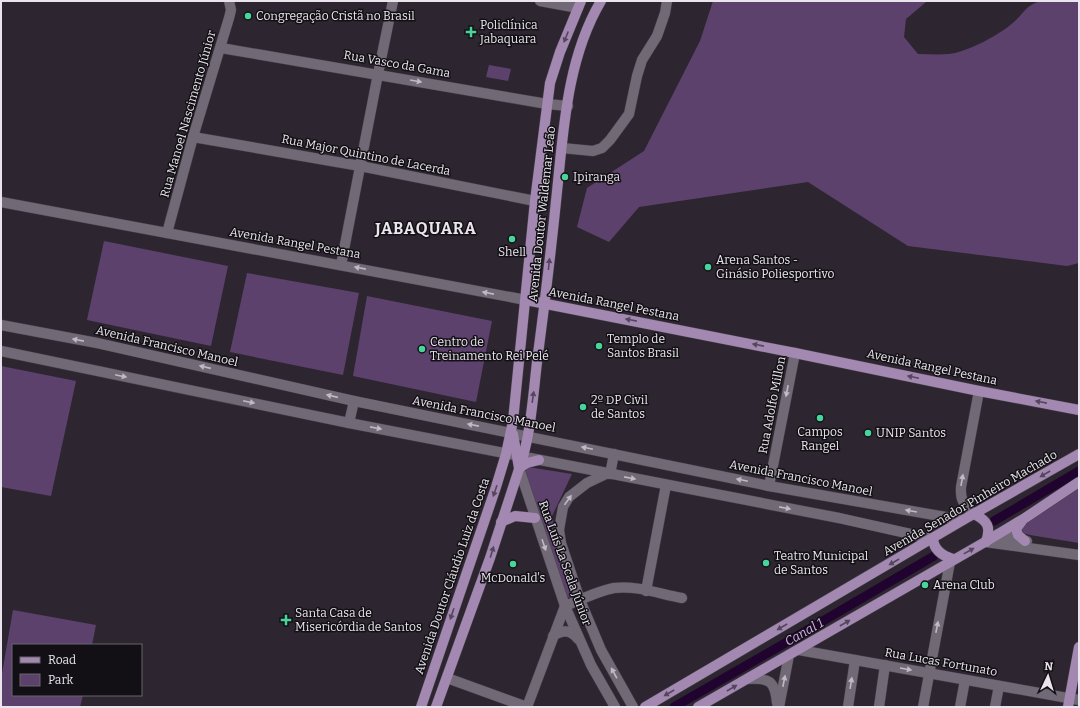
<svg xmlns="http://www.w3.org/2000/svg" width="1080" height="708" font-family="Bitter,serif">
  <rect width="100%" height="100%" fill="#2d2631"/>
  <g fill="#5d416d">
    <path d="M 713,1 L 953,1 L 926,2 L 906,19 L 904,37 L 918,54 C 928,54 939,55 949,54 C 966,53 1003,33 1015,21 C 1025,12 1026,5 1041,1 L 1079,1 L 1079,263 L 1067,266 L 908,246 L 808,182 L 639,207 L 609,242 L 577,227 L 587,188 L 644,151 L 700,41 Z"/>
    <polygon points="489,65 511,69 508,81 486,77"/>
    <polygon points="104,241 228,266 211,346 87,320"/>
    <polygon points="247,273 359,293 343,375 230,352"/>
    <polygon points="367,296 492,321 476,402 353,376"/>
    <polygon points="1,366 76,381 51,496 1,487"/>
    <polygon points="528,467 572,474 552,516 575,598 565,597 524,473"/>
    <polygon points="1079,487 1079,543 1030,535 1022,533 1020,527"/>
    <polygon points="13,610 96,625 92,645 13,645 13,695 83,695 80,707 1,707 1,679"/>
  </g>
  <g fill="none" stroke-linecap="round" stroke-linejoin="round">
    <g stroke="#21032f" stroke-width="9">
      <polyline points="994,521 1079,471"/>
      <polyline points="674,707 787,642 934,556"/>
    </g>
    <g stroke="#48424c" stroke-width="11">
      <g id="minor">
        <polyline points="540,1 578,8"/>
        <polyline points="221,48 547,104 568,106"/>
        <polyline points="193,137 360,166 535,201"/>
        <polyline points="562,148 593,151 602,148 610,140 629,114 637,76 642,60 657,36 665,13 667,1"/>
        <polyline points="1,202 526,300"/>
        <polyline points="167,233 193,137 229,18 231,10 229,1"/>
        <polyline points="341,265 378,74 393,1"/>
        <polyline points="1,325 97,343 354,401 769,486 963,520"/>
        <polyline points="1,351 349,423 515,455"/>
        <polyline points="349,423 354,401"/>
        <polyline points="530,458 839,518 933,539"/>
        <polyline points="519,468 565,606 591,665 615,707"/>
        <polyline points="608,473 587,483 569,497 563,507 559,530 561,543 580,600 601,650 633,707"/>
        <polyline points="610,474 614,454"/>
        <polyline points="769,486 795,353"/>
        <path d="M 974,514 C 964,504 960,501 961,487 L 979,391"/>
        <polyline points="998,534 1027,541"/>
        <polyline points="985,542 1079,555"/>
        <polyline points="646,591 666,485"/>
        <path d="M 553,636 C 563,629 571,630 578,639"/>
        <polyline points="799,650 1079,700"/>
        <polyline points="447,678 527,707"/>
        <path d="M 748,679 C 770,678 775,681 777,703"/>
        <path d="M 527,707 L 565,606 C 580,600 598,591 614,588 C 636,585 660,594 682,598"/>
        <polyline points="779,707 789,655"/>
        <polyline points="848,707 855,660"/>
        <polyline points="879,707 885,665"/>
        <polyline points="923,707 950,562"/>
        <polyline points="960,707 965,680"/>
        <polyline points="995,707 999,686"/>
      </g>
    </g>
    <g stroke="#48424c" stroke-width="11">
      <g id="major">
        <polyline points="526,300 795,353 979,391 1079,410"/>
        <polyline points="513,434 519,468"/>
        <polyline points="519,468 527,463 539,460"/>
        <path d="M 974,514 C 988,521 991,527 986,542"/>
        <polyline points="1022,521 1016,529 1018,535 1025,541"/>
        <polyline points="501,522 515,516 535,518"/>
        <path d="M 933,539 C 934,551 943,556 953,559"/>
        <polyline points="421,707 496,487 506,454 513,421 535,201 550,83 560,52 581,1"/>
        <path d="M 436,707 L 490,558 L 523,457 L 527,440 C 532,415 534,388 537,362 C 545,302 552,242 558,182 C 564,121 569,55 601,1"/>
        <polyline points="645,707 963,520 1079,454"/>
        <polyline points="698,707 985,542 1025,518 1079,482"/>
        <polyline points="1068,707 1079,647"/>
      </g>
    </g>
    <use href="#minor" stroke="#726977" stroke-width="10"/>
    <use href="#major" stroke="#a389b2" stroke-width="10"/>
  </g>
  <defs><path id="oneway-solid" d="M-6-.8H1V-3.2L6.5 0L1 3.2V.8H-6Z"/></defs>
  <g fill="#54465c">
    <use href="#oneway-solid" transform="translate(566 37) rotate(112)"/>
    <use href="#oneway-solid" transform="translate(549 264) rotate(-84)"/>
    <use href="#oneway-solid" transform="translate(631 320) rotate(-169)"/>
    <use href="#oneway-solid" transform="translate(758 345) rotate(-169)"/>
    <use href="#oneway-solid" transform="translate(913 377) rotate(-168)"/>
    <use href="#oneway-solid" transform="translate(533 397) rotate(-82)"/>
    <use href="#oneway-solid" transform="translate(1041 402) rotate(-169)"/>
    <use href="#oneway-solid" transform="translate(1045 474) rotate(150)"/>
    <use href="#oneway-solid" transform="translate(495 491) rotate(109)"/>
    <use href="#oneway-solid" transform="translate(969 551) rotate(-29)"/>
    <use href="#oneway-solid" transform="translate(492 552) rotate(-73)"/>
    <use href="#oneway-solid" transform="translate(894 562) rotate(150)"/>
    <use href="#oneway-solid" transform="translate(452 614) rotate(109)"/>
    <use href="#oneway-solid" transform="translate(845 623) rotate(-30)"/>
    <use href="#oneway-solid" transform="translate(782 627) rotate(150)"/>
    <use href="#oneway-solid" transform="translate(732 688) rotate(-30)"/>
    <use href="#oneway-solid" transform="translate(669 693) rotate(150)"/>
  </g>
  <g fill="#c0bac4">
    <use href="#oneway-solid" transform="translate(416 81) rotate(10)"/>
    <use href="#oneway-solid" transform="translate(360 268) rotate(-169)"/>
    <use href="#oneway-solid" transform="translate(488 293) rotate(-169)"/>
    <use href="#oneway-solid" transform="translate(78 340) rotate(-169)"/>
    <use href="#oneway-solid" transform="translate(205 367) rotate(-167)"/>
    <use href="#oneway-solid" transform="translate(121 376) rotate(12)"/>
    <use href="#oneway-solid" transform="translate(787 391) rotate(101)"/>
    <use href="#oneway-solid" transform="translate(332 396) rotate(-167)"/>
    <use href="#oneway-solid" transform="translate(249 402) rotate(12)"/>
    <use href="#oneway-solid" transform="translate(473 425) rotate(-169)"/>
    <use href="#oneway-solid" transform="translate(376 428) rotate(11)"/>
    <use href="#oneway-solid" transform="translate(587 448) rotate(-168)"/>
    <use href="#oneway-solid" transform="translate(630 478) rotate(11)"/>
    <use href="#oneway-solid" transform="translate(742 480) rotate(-168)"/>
    <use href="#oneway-solid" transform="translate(962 480) rotate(-80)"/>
    <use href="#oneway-solid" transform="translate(568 500) rotate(-54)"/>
    <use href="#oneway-solid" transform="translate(785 508) rotate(11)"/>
    <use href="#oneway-solid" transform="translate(911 511) rotate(-170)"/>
    <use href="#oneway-solid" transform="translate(544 545) rotate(71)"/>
    <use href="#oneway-solid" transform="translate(937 627) rotate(-79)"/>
    <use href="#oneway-solid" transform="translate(906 669) rotate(10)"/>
    <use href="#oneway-solid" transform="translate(614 673) rotate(-119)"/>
    <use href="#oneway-solid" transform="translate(784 681) rotate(-79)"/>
    <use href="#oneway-solid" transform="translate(851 683) rotate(-81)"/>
  </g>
  <g fill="#49d49c" stroke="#131015" stroke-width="1.5">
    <circle cx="248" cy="16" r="4"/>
    <path d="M469 26h4v4h4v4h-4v4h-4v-4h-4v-4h4z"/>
    <circle cx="565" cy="177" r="4"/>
    <circle cx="512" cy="239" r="4"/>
    <circle cx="708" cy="267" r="4"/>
    <circle cx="599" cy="346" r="4"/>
    <circle cx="422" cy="349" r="4"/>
    <circle cx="583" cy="407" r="4"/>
    <circle cx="820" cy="418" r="4"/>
    <circle cx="868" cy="433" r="4"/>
    <circle cx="766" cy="563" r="4"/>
    <circle cx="513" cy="564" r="4"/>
    <circle cx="925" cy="585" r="4"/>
    <path d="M284 614h4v4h4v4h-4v4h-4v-4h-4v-4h4z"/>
  </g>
  <g text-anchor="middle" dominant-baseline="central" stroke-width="3" stroke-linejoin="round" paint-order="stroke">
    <g font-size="12" fill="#eae5ed" stroke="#131015" text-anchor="start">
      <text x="256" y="16">Congregação Cristã no Brasil</text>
      <text x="480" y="25">Policlínica<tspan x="480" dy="14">Jabaquara</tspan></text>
      <text x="573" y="177">Ipiranga</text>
      <text x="512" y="252" text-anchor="middle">Shell</text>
      <text x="716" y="260">Arena Santos -<tspan x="716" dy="14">Ginásio Poliesportivo</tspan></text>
      <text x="607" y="339">Templo de<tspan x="607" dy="14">Santos Brasil</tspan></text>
      <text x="430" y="342">Centro de<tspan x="430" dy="14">Treinamento Rei Pelé</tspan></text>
      <text x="591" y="400">2º DP Civil<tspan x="591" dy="14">de Santos</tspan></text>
      <text x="820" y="432" text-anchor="middle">Campos<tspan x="820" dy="14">Rangel</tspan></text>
      <text x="876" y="433">UNIP Santos</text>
      <text x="774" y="556">Teatro Municipal<tspan x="774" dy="14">de Santos</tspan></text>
      <text x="513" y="578" text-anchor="middle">McDonald's</text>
      <text x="933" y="585">Arena Club</text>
      <text x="295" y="613">Santa Casa de<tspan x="295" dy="14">Misericórdia de Santos</tspan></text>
    </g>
    <g font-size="12" fill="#eae5ed" stroke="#131015">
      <text transform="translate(397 64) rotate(10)">Rua Vasco da Gama</text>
      <text transform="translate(188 114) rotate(-74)">Rua Manoel Nascimento Júnior</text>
      <text transform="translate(366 155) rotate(11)">Rua Major Quintino de Lacerda</text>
      <text transform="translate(542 214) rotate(-84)">Avenida Doutor Waldemar Leão</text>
      <text transform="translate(295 243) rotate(10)">Avenida Rangel Pestana</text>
      <text transform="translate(614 304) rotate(11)">Avenida Rangel Pestana</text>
      <text transform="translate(167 346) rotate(13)">Avenida Francisco Manoel</text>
      <text transform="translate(932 367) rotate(12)">Avenida Rangel Pestana</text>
      <text transform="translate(772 405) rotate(-79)">Rua Adolfo Millon</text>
      <text transform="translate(484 414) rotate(11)">Avenida Francisco Manoel</text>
      <text transform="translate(801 478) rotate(11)">Avenida Francisco Manoel</text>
      <text transform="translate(970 503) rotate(-30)">Avenida Senador Pinheiro Machado</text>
      <text transform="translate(565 563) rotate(70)">Rua Luís La Scala Júnior</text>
      <text transform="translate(452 576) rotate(-71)">Avenida Doutor Cláudio Luiz da Costa</text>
      <text transform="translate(941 662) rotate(10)">Rua Lucas Fortunato</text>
    </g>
    <g font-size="13" font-style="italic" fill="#daa9f5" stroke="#131015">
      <text transform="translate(804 632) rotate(-30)">Canal 1</text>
    </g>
    <g font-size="16" font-weight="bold" letter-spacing="1" fill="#eae5ed" stroke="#131015">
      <text x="426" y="228">JABAQUARA</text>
    </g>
  </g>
  <rect width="1080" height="708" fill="none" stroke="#eae5ed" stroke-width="4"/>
  <rect x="12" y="644" width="130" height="52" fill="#131015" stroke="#69656b"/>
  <rect x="20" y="657" width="20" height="6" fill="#a389b2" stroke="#69656b"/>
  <text x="48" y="664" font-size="12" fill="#eae5ed">Road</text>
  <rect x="20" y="674" width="20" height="12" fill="#5d416d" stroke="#69656b"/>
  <text x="48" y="684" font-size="12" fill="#eae5ed">Park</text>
  <g transform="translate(1048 676) rotate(4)" stroke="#131015" stroke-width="3" paint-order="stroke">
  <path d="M0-3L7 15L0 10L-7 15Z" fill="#eae5ed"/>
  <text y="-6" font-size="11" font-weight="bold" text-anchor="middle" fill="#eae5ed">N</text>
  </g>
</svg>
